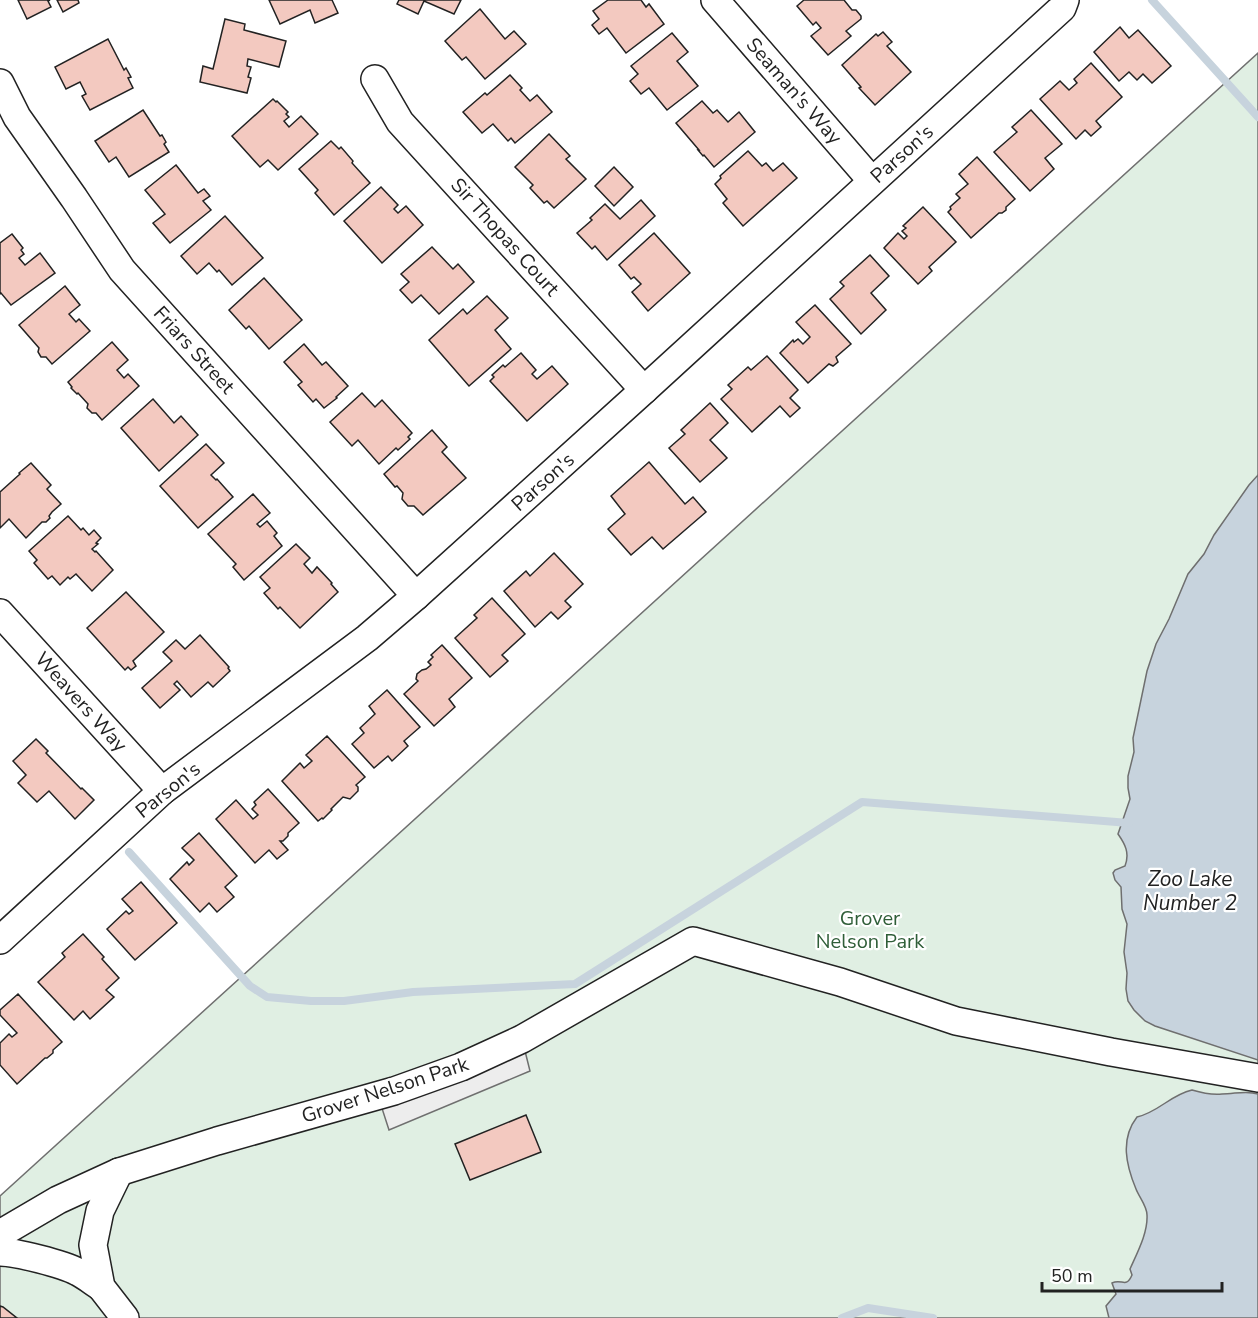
<svg xmlns="http://www.w3.org/2000/svg" width="1258" height="1318" font-family="'Nunito Sans',sans-serif">
  <rect width="100%" height="100%" fill="#fff"/>
  <polygon fill="#e0efe3" stroke="#6f6f6f" stroke-width="1.5" points="1258,53 1258,1318 0,1318 0,1196"/>
  <polygon fill="#ededed" stroke="#6f6f6f" stroke-width="1.5" points="522,1039 530,1071 389,1130 378,1096"/>
  <g fill="#c7d3dd" stroke="#6f6f6f" stroke-width="1.5">
    <path d="M 1258,475 L 1258,1060 L 1155,1026 L 1145,1021 L 1134,1010 L 1128,1001 L 1126,989 L 1127,973 L 1124,952 L 1127,924 L 1122,909 L 1121,887 L 1115,880 L 1113,873 L 1115,870 L 1125,866 C 1130,853 1125,844 1118,834 L 1130,799 L 1128,788 L 1128,776 L 1134,752 L 1133,738 L 1147,671 L 1156,644 L 1169,619 L 1188,574 L 1204,554 L 1214,535 L 1249,485 Z"/>
    <path d="M 1192,1090 C 1202,1093 1212,1095 1222,1094 C 1235,1094 1246,1090 1258,1094 L 1258,1318 L 1109,1318 L 1106,1306 L 1116,1294 L 1112,1283 C 1122,1278 1126,1289 1132,1275 L 1130,1269 C 1137,1253 1148,1233 1147,1215 C 1147,1206 1139,1197 1136,1189 C 1126,1165 1120,1139 1137,1117 C 1159,1112 1170,1095 1192,1090 Z"/>
  </g>
  <g fill="none" stroke-linecap="round" stroke-linejoin="round">
    <g stroke="#c7d3dd" stroke-width="8">
      <polyline points="1152,0 1258,117"/>
      <polyline points="129,852 250,986 267,997 311,1001 344,1001 413,992 575,984 862,802 1129,823"/>
      <polyline points="842,1318 868,1308 933,1318"/>
    </g>
  </g>
  <g fill="#f3c9c0" stroke="#222" stroke-width="1.5">
    <polygon points="18,0 50,0 48,1 51,7 27,19"/>
    <polygon points="57,0 78,0 79,3 63,12"/>
    <polygon points="269,0 332,0 338,13 315,23 310,10 280,24"/>
    <polygon points="399,0 461,0 454,14 424,1 418,14 397,4"/>
    <polygon points="608,0 641,0 646,7 649,4 664,24 626,53 607,28 599,34 592,25 599,19 593,11"/>
    <polygon points="804,0 844,0 852,10 856,10 861,16 861,19 846,31 851,36 828,55 811,36 821,28 816,22 813,25 797,6"/>
    <polygon points="480,9 505,39 514,31 526,44 485,79 466,57 462,60 445,41"/>
    <polygon points="225,19 245,24 244,30 286,41 279,67 248,59 247,66 251,67 248,77 251,78 247,93 200,82 203,66 213,69"/>
    <polygon points="1120,27 1129,38 1138,30 1171,66 1152,83 1143,74 1137,80 1129,72 1119,81 1094,52"/>
    <polygon points="883,32 892,42 887,46 911,72 875,105 859,88 861,87 842,65 876,34 878,36"/>
    <polygon points="672,33 688,52 677,61 698,86 667,110 649,88 641,94 630,81 638,74 631,66"/>
    <polygon points="108,39 124,70 126,68 131,77 128,78 133,88 90,110 82,96 86,94 80,82 66,89 55,67"/>
    <polygon points="1091,63 1122,97 1096,121 1101,127 1091,136 1085,130 1076,139 1040,99 1060,81 1069,90 1077,83 1074,79"/>
    <polygon points="510,75 522,88 520,90 530,101 537,95 552,112 515,143 511,138 508,141 493,124 482,133 463,112 485,93 487,95"/>
    <polygon points="273,99 276,102 277,101 288,112 286,114 289,117 284,121 289,127 301,116 318,134 278,170 268,160 260,167 232,136"/>
    <polygon points="702,101 713,113 717,110 728,122 739,112 755,132 714,167 704,155 703,156 698,150 699,150 676,123"/>
    <polygon points="143,110 160,136 162,135 166,142 164,144 169,152 129,177 116,157 109,162 95,141"/>
    <polygon points="1031,110 1062,144 1045,158 1054,169 1030,191 994,152 1017,132 1012,127"/>
    <polygon points="549,134 570,156 566,159 586,179 554,208 547,201 544,203 530,188 533,185 515,167"/>
    <polygon points="331,141 339,149 341,147 353,161 352,163 370,183 334,215 315,193 318,190 299,169"/>
    <polygon points="748,151 762,166 766,163 773,171 783,163 797,178 743,226 723,203 727,199 715,184 721,178 720,176"/>
    <polygon points="977,157 1015,199 1006,207 1006,210 1002,213 999,213 971,238 948,212 951,209 950,207 960,198 956,194 968,184 959,174"/>
    <polygon points="176,165 198,193 204,189 210,196 203,201 211,210 170,243 153,223 165,214 145,190"/>
    <polygon points="614,167 633,187 614,206 595,186"/>
    <polygon points="381,187 398,205 394,209 398,213 406,206 423,225 382,263 344,221"/>
    <polygon points="641,200 655,216 607,260 595,246 592,249 577,233 592,220 590,218 605,204 620,219"/>
    <polygon points="923,207 956,242 929,267 932,271 918,284 884,248 898,233 904,239 907,236 902,231 906,228 903,226"/>
    <polygon points="225,216 263,258 232,285 219,270 217,272 209,263 197,274 181,256"/>
    <polygon points="654,233 690,273 648,311 632,292 641,284 634,277 631,279 619,265"/>
    <polygon points="12,234 23,248 21,250 24,254 19,258 25,265 40,253 55,273 11,305 1,293 0,294 0,243"/>
    <polygon points="432,247 453,269 458,264 474,282 439,314 421,295 412,303 400,290 409,282 401,274"/>
    <polygon points="870,255 889,276 871,293 886,310 861,334 830,299 844,286 840,282"/>
    <polygon points="264,278 302,320 269,349 249,326 246,329 229,310"/>
    <polygon points="65,286 80,305 69,314 76,322 79,319 90,331 52,364 46,357 41,357 38,352 39,348 19,325"/>
    <polygon points="487,296 508,318 495,330 511,349 469,386 429,340 463,309 467,314"/>
    <polygon points="815,305 851,344 836,357 838,362 833,366 829,364 808,383 780,353 793,340 794,342 798,339 803,344 810,337 796,322"/>
    <polygon points="112,342 128,360 117,370 124,378 128,374 139,386 102,420 96,413 92,413 87,408 88,404 78,393 77,394 71,388 72,387 68,382"/>
    <polygon points="304,344 322,365 326,362 348,386 336,397 337,398 324,408 316,399 313,402 298,385 302,382 284,362"/>
    <polygon points="521,353 536,370 532,374 537,379 552,366 568,384 527,421 490,381 494,377 492,375 503,365 505,367"/>
    <polygon points="767,356 798,390 790,398 800,408 790,417 780,406 752,432 721,399 732,389 728,385 748,367 751,370"/>
    <polygon points="362,393 375,407 382,400 412,433 408,437 410,439 398,450 396,448 379,464 358,440 352,446 330,422"/>
    <polygon points="153,399 174,423 181,416 198,435 159,471 121,428"/>
    <polygon points="710,403 728,423 710,440 727,458 700,482 669,448 685,434 681,430"/>
    <polygon points="432,430 447,447 442,452 466,478 423,515 414,506 408,506 402,499 403,493 397,486 395,487 384,474"/>
    <polygon points="206,444 224,463 211,475 216,480 217,479 233,497 198,528 160,486"/>
    <polygon points="649,462 685,504 693,497 706,512 663,549 652,537 631,555 608,529 625,514 611,496"/>
    <polygon points="31,463 51,485 47,489 61,504 52,512 49,516 50,518 46,522 42,522 26,538 9,519 0,528 0,492 20,474 19,473"/>
    <polygon points="253,494 270,513 257,524 260,527 267,521 277,533 274,536 282,546 244,580 233,567 236,564 208,534"/>
    <polygon points="68,516 81,530 83,528 89,535 94,530 101,538 96,543 98,544 92,549 95,552 96,551 113,570 92,591 76,574 70,579 68,577 60,585 52,576 48,579 34,563 37,560 29,551"/>
    <polygon points="296,544 310,558 304,564 312,573 317,567 332,583 331,584 338,592 300,628 280,607 278,609 264,593 270,588 260,577"/>
    <polygon points="554,553 583,584 565,601 571,607 558,619 551,612 535,627 504,591 526,571 530,576"/>
    <polygon points="126,592 164,632 133,661 136,666 131,670 128,667 125,670 87,628"/>
    <polygon points="492,598 525,634 502,655 508,661 490,677 455,638 477,618 474,615"/>
    <polygon points="200,635 229,667 228,668 230,671 213,687 208,682 191,697 177,681 174,684 180,690 160,708 142,688 172,661 163,652 176,640 185,649"/>
    <polygon points="442,645 472,678 449,699 455,707 434,726 404,694 418,681 416,679 417,674 422,670 426,669 431,665 428,662 433,657 431,655"/>
    <polygon points="387,690 420,727 404,741 408,746 392,761 388,756 374,768 352,744 364,733 360,728 375,714 369,706"/>
    <polygon points="327,736 365,777 356,785 358,787 358,791 350,799 343,797 331,809 332,810 323,819 322,818 318,821 282,781 300,763 304,768 312,761 306,755"/>
    <polygon points="36,739 48,751 46,753 81,789 82,788 94,800 75,819 49,791 37,802 18,783 26,775 13,761"/>
    <polygon points="268,789 299,823 288,833 288,836 283,841 280,841 288,850 277,859 269,850 255,863 216,819 236,800 253,819 258,815 252,809 256,805 254,802"/>
    <polygon points="199,833 237,876 225,887 234,897 217,912 209,903 200,912 170,879 187,862 189,865 194,860 182,848"/>
    <polygon points="141,882 177,923 135,960 107,929 126,911 129,914 133,911 122,899"/>
    <polygon points="83,934 104,957 102,959 119,978 106,990 114,997 90,1019 83,1011 74,1020 38,982 65,957 62,953"/>
    <polygon points="18,994 62,1042 53,1050 53,1053 47,1058 45,1058 17,1084 0,1065 0,1043 9,1034 12,1037 17,1033 0,1015 0,1010"/>
    <polygon points="526,1115 541,1152 470,1180 455,1144"/>
    <polygon points="0,1306 3,1307 17,1318 0,1318"/>
  </g>
  <g fill="none" stroke-linecap="round" stroke-linejoin="round">
    <g stroke="#222" stroke-width="30">
      <g id="minor">
        <polyline points="715,0 872,181"/>
        <polyline points="375,79 400,122 644,390"/>
        <polyline points="0,83 17,117 74,198 122,270 416,596"/>
        <polyline points="0,613 162,791"/>
        <polyline points="0,940 162,791 367,638 416,596 644,390 1062,8 1065,0"/>
        <polyline points="119,1172 100,1211 93,1245 101,1287 125,1318"/>
        <polyline points="0,1234 58,1200 119,1172 217,1141 394,1091 461,1067 522,1039 693,941 840,982 956,1021 1111,1052 1258,1078"/>
        <path d="M 0,1252 C 16,1252 63,1264 78,1272 C 86,1276 93,1282 101,1287"/>
      </g>
    </g>
    <use href="#minor" stroke="#fff" stroke-width="27"/>
  </g>
  <g text-anchor="middle" dominant-baseline="central" stroke-width="4.5" stroke-linejoin="round" paint-order="stroke">
    <g font-size="20" fill="#222" stroke="#fff">
      <text transform="translate(794 91) rotate(49)">Seaman's Way</text>
      <text transform="translate(902 154) rotate(-42)">Parson's</text>
      <text transform="translate(505 237) rotate(48)">Sir Thopas Court</text>
      <text transform="translate(194 350) rotate(48)">Friars Street</text>
      <text transform="translate(543 482) rotate(-42)">Parson's</text>
      <text transform="translate(81 702) rotate(48)">Weavers Way</text>
      <text transform="translate(168 790) rotate(-39)">Parson's</text>
      <text transform="translate(385 1090) rotate(-18)">Grover Nelson Park</text>
    </g>
    <g font-size="20" fill="#2f5e38" stroke="#fff">
      <text x="870" y="918">Grover<tspan x="870" dy="23">Nelson Park</tspan></text>
    </g>
    <g font-size="21" font-style="italic" fill="#222" stroke="#fff">
      <text x="1190" y="879">Zoo Lake<tspan x="1190" dy="24">Number 2</tspan></text>
    </g>
  </g>
  <path d="M1042 1282v9h180v-9" fill="none" stroke="#222222" stroke-width="3"/>
  <text x="1051" y="1282" font-size="18" fill="#222222" stroke="#ffffff" stroke-width="4.5" paint-order="stroke">50 m</text>
</svg>
